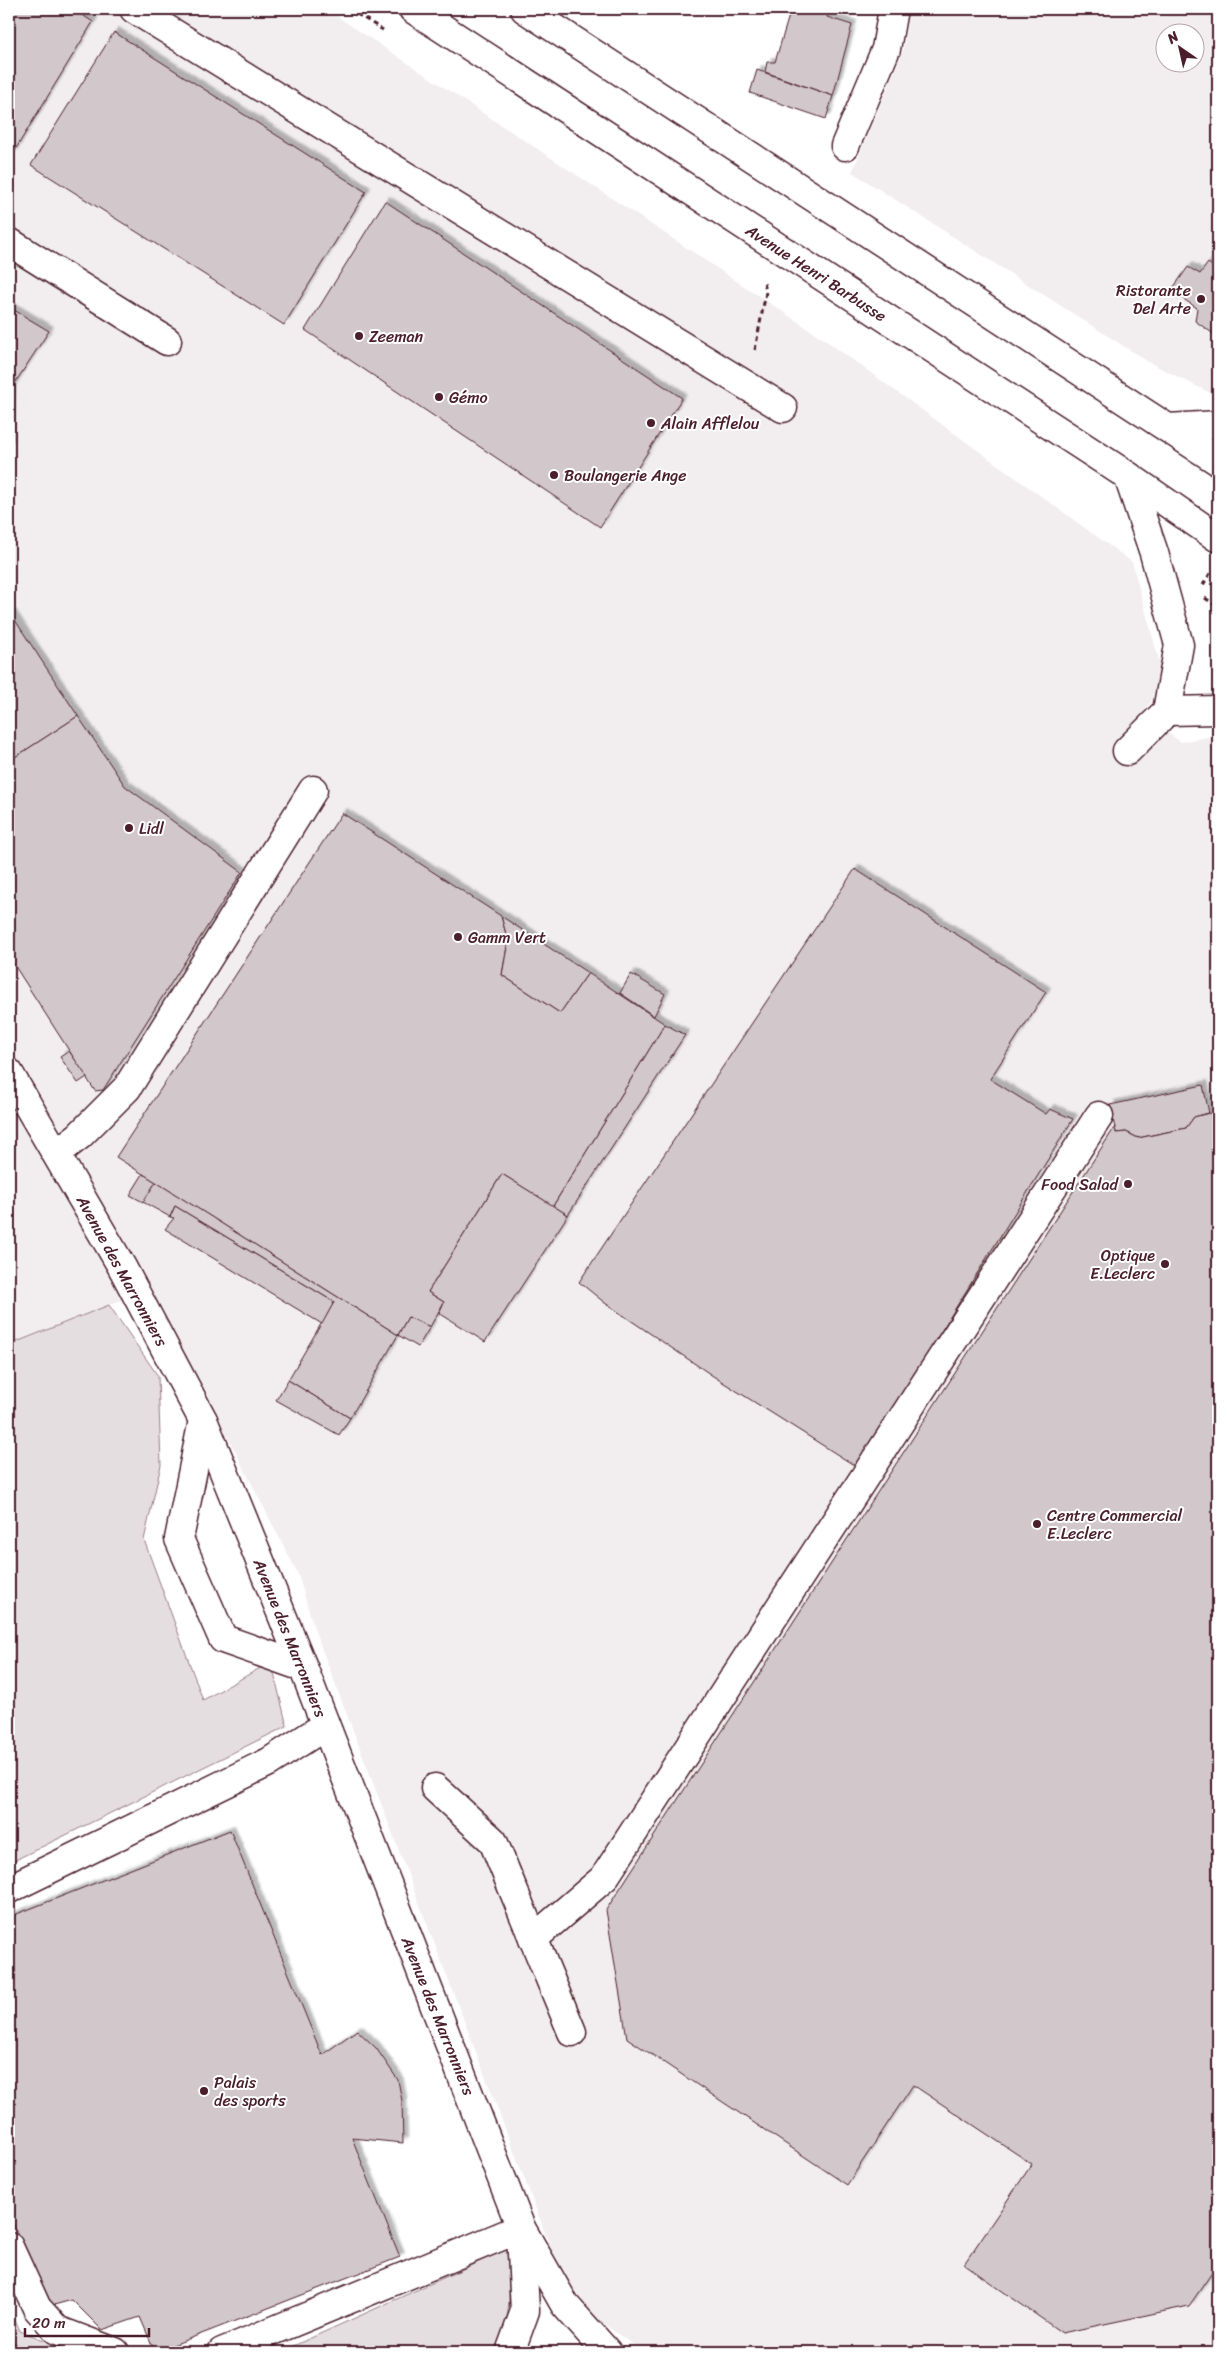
<svg xmlns="http://www.w3.org/2000/svg" width="1227" height="2361" font-family="Sriracha,sans-serif">
  <defs>
    <filter id="shadow"><feDropShadow dx="4.5" dy="-4.5" stdDeviation="1" flood-color="#0004"/></filter>
  </defs>
  <rect width="100%" height="100%" fill="#fff"/>
  <filter id="ink" filterUnits="userSpaceOnUse"><feTurbulence type="fractalNoise" baseFrequency=".02" numOctaves="2"/><feDisplacementMap in="SourceGraphic" scale="10" xChannelSelector="R" yChannelSelector="G"/><feConvolveMatrix kernelMatrix="1 2 1 2 8 2 1 2 1" color-interpolation-filters="sRGB"/></filter>
  <g filter="url(#ink)">
    <g fill="#f2eeef" fill-rule="evenodd">
      <polygon points="9,9 326,9 821,337 1132,562 1165,682 1142,715 1181,742 1218,735 1218,2352 655,2352 632,2344 598,2320 560,2272 315,1631 298,1574 151,1288 9,1345"/>
      <path d="M 909,9 L 1218,9 L 1218,397 L 1150,363 L 852,172 L 903,51 ZM 1164,32 L 1194,32 L 1194,62 L 1164,62 Z"/>
    </g>
    <g fill="#e5dee0" stroke="#987e86">
      <polygon points="109,1305 158,1376 161,1465 144,1540 203,1700 271,1662 287,1726 9,1863 9,1345"/>
      <path d="M 507,2249 C 510,2285 513,2319 495,2352 L 280,2352 Z"/>
      <polygon points="9,2305 20,2331 76,2352 9,2352"/>
    </g>
    <g fill="none" stroke-linecap="round" stroke-linejoin="round">
      <polyline stroke="#91787e" stroke-width="12" points="9,2345 17,2352"/>
    </g>
    <g fill="#d2c7cb" stroke="#4a1f2b" filter="url(#shadow)">
      <polygon points="9,9 73,9 93,22 12,155 9,153"/>
      <polygon points="791,9 829,9 827,17 852,25 833,96 765,72 767,62 775,62"/>
      <polygon points="114,32 366,192 284,325 31,165"/>
      <polygon points="757,70 833,96 826,119 750,93"/>
      <polygon points="385,201 682,398 600,527 305,330"/>
      <polygon points="1208,263 1218,270 1218,337 1195,321 1197,308 1171,291 1188,267 1200,274"/>
      <polygon points="9,307 49,331 11,389 9,446"/>
      <polygon points="11,614 78,716 9,761 9,616"/>
      <polygon points="78,716 125,786 242,872 103,1090 95,1091 9,957 9,761"/>
      <polygon points="342,813 501,916 508,941 502,975 560,1013 588,973 665,1024 553,1206 502,1174 428,1292 444,1302 430,1327 408,1317 398,1335 116,1157"/>
      <polygon points="855,869 1046,992 990,1079 1046,1114 1050,1109 1073,1119 857,1467 713,1376 605,1303 579,1282"/>
      <polygon points="501,916 588,973 560,1013 502,975 508,941"/>
      <polygon points="631,974 665,994 654,1016 620,993"/>
      <polygon points="665,1024 685,1035 568,1215 553,1206"/>
      <polygon points="69,1051 87,1077 78,1083 60,1057"/>
      <polygon points="1203,1085 1209,1113 1194,1117 1186,1128 1138,1138 1126,1132 1116,1133 1110,1105"/>
      <polygon points="1209,1113 1218,1119 1218,2264 1189,2306 1062,2333 964,2264 1032,2164 913,2085 847,2185 627,2038 606,1910 1115,1127 1116,1133 1126,1132 1138,1138 1186,1128 1194,1117"/>
      <polygon points="143,1174 156,1182 143,1202 130,1195"/>
      <polygon points="502,1174 568,1215 485,1342 439,1313 444,1302 428,1292"/>
      <polygon points="156,1182 398,1335 350,1418 288,1380 334,1302 175,1206 170,1217 143,1202"/>
      <polygon points="175,1206 334,1302 322,1324 165,1229 174,1218 170,1217"/>
      <polygon points="408,1317 430,1327 418,1347 398,1335"/>
      <polygon points="288,1380 350,1418 339,1435 276,1400"/>
      <polygon points="230,1830 322,2055 357,2030 376,2048 398,2080 402,2101 403,2143 352,2138 400,2257 155,2352 140,2317 102,2330 72,2300 47,2307 9,2213 9,1917"/>
    </g>
    <g fill="none" stroke-linecap="round" stroke-linejoin="round">
      <g stroke="#4a1f2b" stroke-width="31">
        <g id="minor">
          <polyline points="134,9 783,408"/>
          <polyline points="845,146 886,49 893,9"/>
          <polyline points="9,242 167,341"/>
          <polyline points="1168,428 1218,425"/>
          <polyline points="1167,711 1218,710"/>
          <polyline points="1127,751 1167,711 1179,645 1154,553 1128,476"/>
          <polyline points="57,1153 79,1136 127,1088 313,790"/>
          <polyline points="203,1420 179,1539 223,1639 303,1667"/>
          <polyline points="435,1788 493,1841 572,2032"/>
          <polyline points="9,1889 269,1762 325,1726"/>
          <polyline points="533,1939 604,1878 1099,1116"/>
          <polyline points="9,2247 37,2308 57,2330 115,2352"/>
          <polyline points="222,2352 521,2228"/>
        </g>
      </g>
      <g stroke="#4a1f2b" stroke-width="31">
        <g id="major">
          <polyline points="413,9 1128,476 1218,538"/>
          <polyline points="525,9 1218,461"/>
          <polyline points="9,1073 122,1267 203,1420 303,1667 521,2228 565,2305 607,2352"/>
          <polyline points="510,2352 525,2311 521,2234"/>
        </g>
      </g>
      <g stroke="#4a1f2b" stroke-width="3" stroke-dasharray="5 4" stroke-linecap="butt">
        <polyline points="349,9 383,30"/>
        <polyline points="755,350 766,292 764,282"/>
        <polyline points="1203,585 1211,572"/>
        <polyline points="1205,598 1218,607"/>
      </g>
      <use href="#minor" stroke="#fff" stroke-width="28"/>
      <use href="#major" stroke="#fff" stroke-width="28"/>
    </g>
  </g>
  <g fill="#4a1f2b" stroke="#fff" stroke-width="2">
    <circle cx="1201" cy="299" r="5"/>
    <circle cx="359" cy="336" r="5"/>
    <circle cx="439" cy="397" r="5"/>
    <circle cx="651" cy="423" r="5"/>
    <circle cx="554" cy="475" r="5"/>
    <circle cx="129" cy="828" r="5"/>
    <circle cx="458" cy="937" r="5"/>
    <circle cx="1128" cy="1184" r="5"/>
    <circle cx="1165" cy="1264" r="5"/>
    <circle cx="1037" cy="1524" r="5"/>
    <circle cx="204" cy="2091" r="5"/>
  </g>
  <g text-anchor="middle" dominant-baseline="central" stroke-width="4" stroke-linejoin="round" paint-order="stroke">
    <g font-size="16" fill="#4a1f2b" stroke="#fff">
      <text transform="translate(816 273) rotate(33)">Avenue Henri Barbusse</text>
      <text transform="translate(122 1271) rotate(61)">Avenue des Marronniers</text>
      <text transform="translate(290 1638) rotate(68)">Avenue des Marronniers</text>
      <text transform="translate(438 2016) rotate(68)">Avenue des Marronniers</text>
    </g>
    <g font-size="16" fill="#4a1f2b" stroke="#fff" text-anchor="start">
      <text x="1191" y="290" text-anchor="end">Ristorante<tspan x="1191" dy="18">Del Arte</tspan></text>
      <text x="369" y="336">Zeeman</text>
      <text x="449" y="397">Gémo</text>
      <text x="661" y="423">Alain Afflelou</text>
      <text x="564" y="475">Boulangerie Ange</text>
      <text x="139" y="828">Lidl</text>
      <text x="468" y="937">Gamm Vert</text>
      <text x="1118" y="1184" text-anchor="end">Food Salad</text>
      <text x="1155" y="1255" text-anchor="end">Optique<tspan x="1155" dy="18">E.Leclerc</tspan></text>
      <text x="1047" y="1515">Centre Commercial<tspan x="1047" dy="18">E.Leclerc</tspan></text>
      <text x="214" y="2082">Palais<tspan x="214" dy="18">des sports</tspan></text>
    </g>
  </g>
  <rect width="1227" height="2361" fill="none" stroke="#fff" stroke-width="30"/>
  <rect x="15" y="15" width="1197" height="2331" fill="none" stroke="#4a1f2b" stroke-width="2" filter="url(#ink)"/>
  <g transform="translate(1180 48) rotate(326)"><circle r="24" fill="#ffffff" stroke="#b7a5aa"/>
  <path d="M0-4L9 19L0 12L-9 19Z" fill="#4a1f2b"/>
  <text y="-8" font-size="14" font-weight="bold" text-anchor="middle" fill="#4a1f2b">N</text>
  </g>
  <path d="M25 2328v8h124v-8" fill="none" stroke="#4a1f2b" stroke-width="2.5"/>
  <text x="32" y="2328" font-size="15" fill="#4a1f2b" stroke="#ffffff" stroke-width="4" paint-order="stroke">20 m</text>
</svg>
